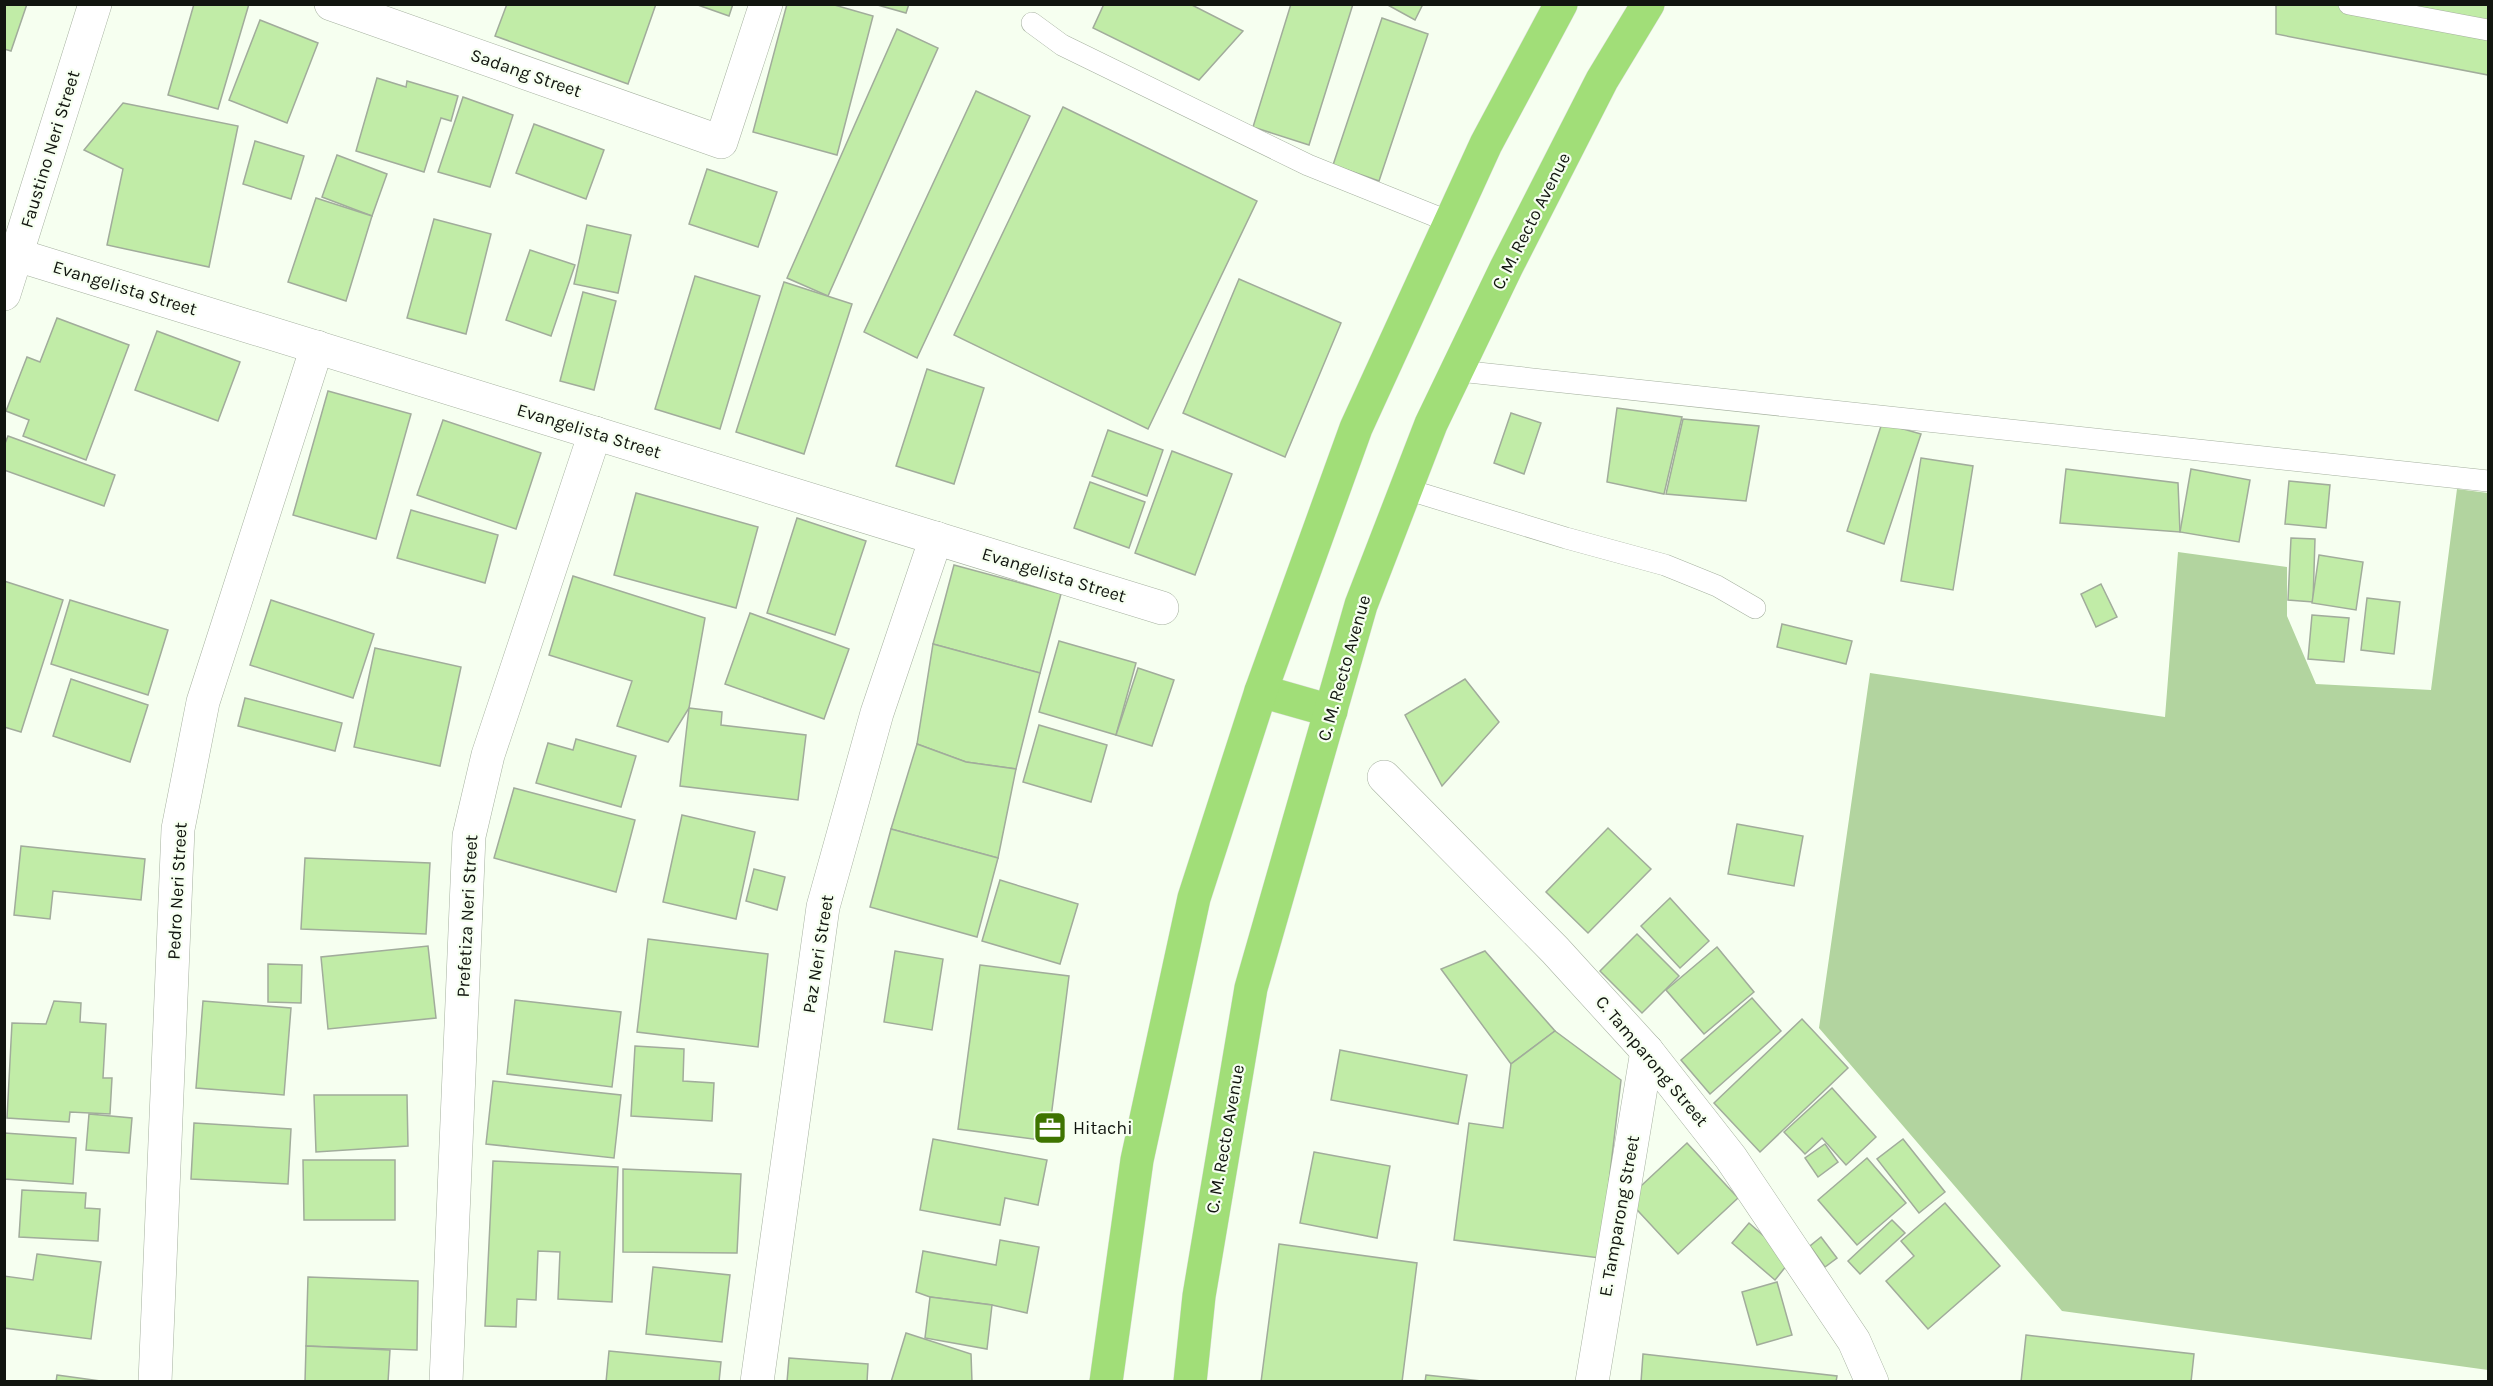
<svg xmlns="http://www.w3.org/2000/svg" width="2493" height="1386" font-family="Karla,sans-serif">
  <rect width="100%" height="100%" fill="#f6fff0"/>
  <polygon fill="#b2d49f" points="2457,489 2488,493 2488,1370 2062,1311 1819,1028 1870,673 2165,717 2178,552 2287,567 2287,616 2316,684 2431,690"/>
  <g fill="#c1eca7" stroke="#a1ac9b" stroke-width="1.5">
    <polygon points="4,4 27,4 11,51 4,49"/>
    <polygon points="194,4 249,4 218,109 168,95"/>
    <polygon points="507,4 656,4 628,84 495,36"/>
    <polygon points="695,4 733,4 729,16"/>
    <polygon points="787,4 831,4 873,16 837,155 753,132"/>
    <polygon points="874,4 909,4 906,13"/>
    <polygon points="1104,4 1190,4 1243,31 1199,80 1093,28"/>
    <polygon points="1291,4 1353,4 1309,145 1253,127"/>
    <polygon points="1386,4 1423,4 1415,20"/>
    <polygon points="2276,4 2488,4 2488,75 2276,34"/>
    <polygon points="1382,18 1428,34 1379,181 1333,165"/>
    <polygon points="260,20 318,43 287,123 229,100"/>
    <polygon points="897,29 938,48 828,296 787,278"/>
    <polygon points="377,78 406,87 407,81 458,96 451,121 441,118 424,172 356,151"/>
    <polygon points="976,91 1030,116 917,358 864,332"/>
    <polygon points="463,97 513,115 490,187 438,172"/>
    <polygon points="123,103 238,126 209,267 107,245 123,169 84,150"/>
    <polygon points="1063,107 1257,201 1148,429 954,335"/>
    <polygon points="534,124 604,150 586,199 516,173"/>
    <polygon points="255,141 304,156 291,199 243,184"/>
    <polygon points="337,155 387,174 372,216 322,197"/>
    <polygon points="707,169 777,192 758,247 689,224"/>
    <polygon points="316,198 372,216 346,301 288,282"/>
    <polygon points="434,219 491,234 466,334 407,318"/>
    <polygon points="587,225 631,235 618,293 574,284"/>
    <polygon points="530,250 575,265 551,336 506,320"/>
    <polygon points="695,276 760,296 720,429 655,409"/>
    <polygon points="1239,279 1341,323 1285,457 1183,413"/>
    <polygon points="784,282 852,304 804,454 736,432"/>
    <polygon points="583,292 616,301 594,390 560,381"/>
    <polygon points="57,318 129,345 86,460 23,436 29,420 6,411 27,357 40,362"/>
    <polygon points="157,331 240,362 218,421 135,390"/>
    <polygon points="927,369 984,388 954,484 896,466"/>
    <polygon points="328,391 411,414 376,539 293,515"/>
    <polygon points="1617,408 1682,417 1664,494 1607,482"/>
    <polygon points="1511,413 1541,423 1524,474 1494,463"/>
    <polygon points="1683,419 1759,426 1746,501 1666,494"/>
    <polygon points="443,420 541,453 516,529 417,495"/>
    <polygon points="1882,423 1921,434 1884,544 1847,531"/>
    <polygon points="1108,430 1163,450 1147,496 1092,476"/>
    <polygon points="8,436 115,475 104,506 4,470 4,446"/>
    <polygon points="1172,451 1232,474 1195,575 1135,553"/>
    <polygon points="1921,458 1973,466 1953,590 1901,581"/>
    <polygon points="2066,469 2178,483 2180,532 2060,523"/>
    <polygon points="2191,469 2250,480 2239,542 2180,532"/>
    <polygon points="2289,481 2330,485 2326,528 2285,524"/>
    <polygon points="1090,482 1145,502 1129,548 1074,528"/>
    <polygon points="636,493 758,527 736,608 614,575"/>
    <polygon points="411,510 498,535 485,583 397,558"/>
    <polygon points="797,518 866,541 835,635 767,613"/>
    <polygon points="2291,538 2315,539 2313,602 2288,600"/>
    <polygon points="2319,555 2363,562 2356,610 2312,603"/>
    <polygon points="954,565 1061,594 1040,673 933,644"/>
    <polygon points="573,576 705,618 689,708 668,742 617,726 632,681 549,655"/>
    <polygon points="4,581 63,600 21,732 4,727"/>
    <polygon points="2101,584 2117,617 2096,627 2081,594"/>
    <polygon points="2367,598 2400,602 2394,654 2361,650"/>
    <polygon points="70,600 168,630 148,695 51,664"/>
    <polygon points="271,600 374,634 353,698 250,665"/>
    <polygon points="750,613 849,649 824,719 725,684"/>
    <polygon points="2312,615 2349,618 2344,662 2308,659"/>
    <polygon points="1782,624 1852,641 1846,664 1777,647"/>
    <polygon points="1059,641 1136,663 1116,735 1039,712"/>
    <polygon points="933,644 1040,673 1016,769 966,762 917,744"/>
    <polygon points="375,648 461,667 440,766 354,747"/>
    <polygon points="1138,668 1174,680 1152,746 1116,735"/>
    <polygon points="71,679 148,705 130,762 53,736"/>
    <polygon points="1465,679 1499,722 1442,786 1405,715"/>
    <polygon points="245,698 342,723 335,751 238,726"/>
    <polygon points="689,708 722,712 721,725 806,735 798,800 680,786"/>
    <polygon points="1039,725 1107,745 1091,802 1023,782"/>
    <polygon points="576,739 636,756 621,807 536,783 548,743 573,750"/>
    <polygon points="917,744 966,762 1016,769 998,858 891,829"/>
    <polygon points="514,788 635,820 616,892 494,858"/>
    <polygon points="682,815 755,832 736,919 663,902"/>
    <polygon points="1737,824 1803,836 1794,886 1728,874"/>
    <polygon points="1608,828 1651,869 1588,933 1546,892"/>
    <polygon points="891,829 998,858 977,937 870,907"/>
    <polygon points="21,846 145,859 141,900 53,891 50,919 14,915"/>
    <polygon points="305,858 430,863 426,934 301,929"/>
    <polygon points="754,869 785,877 777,910 746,901"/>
    <polygon points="1000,880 1078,904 1060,964 982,941"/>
    <polygon points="1670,898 1709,941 1680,968 1641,926"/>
    <polygon points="1637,934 1679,976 1642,1013 1600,971"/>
    <polygon points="648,939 768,954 758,1047 637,1032"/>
    <polygon points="428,946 436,1018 328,1029 321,957"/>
    <polygon points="1717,947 1754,992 1704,1034 1666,990"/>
    <polygon points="895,951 943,959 932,1030 884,1022"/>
    <polygon points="1485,951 1555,1031 1511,1064 1441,969"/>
    <polygon points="268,964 302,965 301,1003 268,1002"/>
    <polygon points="980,965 1069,976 1048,1141 958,1129"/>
    <polygon points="1752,998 1781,1031 1710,1094 1681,1060"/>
    <polygon points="515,1000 621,1012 612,1087 507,1074"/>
    <polygon points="54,1001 81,1003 80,1022 106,1024 103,1078 112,1078 110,1114 70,1112 69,1122 7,1118 12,1023 46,1024"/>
    <polygon points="203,1001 291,1008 284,1095 196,1088"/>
    <polygon points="1802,1019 1848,1068 1760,1152 1714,1103"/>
    <polygon points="1555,1031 1621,1080 1600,1258 1454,1240 1469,1123 1503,1128 1511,1064"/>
    <polygon points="635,1046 684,1049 683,1081 714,1083 712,1121 631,1116"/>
    <polygon points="1340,1050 1467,1075 1458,1124 1331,1100"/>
    <polygon points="493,1081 621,1095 614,1158 486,1144"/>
    <polygon points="1832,1088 1876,1137 1846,1165 1822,1138 1805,1154 1784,1132"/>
    <polygon points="314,1095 407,1095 408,1146 316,1152"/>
    <polygon points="89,1114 132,1118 129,1153 86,1150"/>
    <polygon points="194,1123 291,1129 288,1184 191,1179"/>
    <polygon points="4,1133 76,1138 73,1184 4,1179"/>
    <polygon points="933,1139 1047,1160 1038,1205 1005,1198 1000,1225 920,1210"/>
    <polygon points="1903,1139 1945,1192 1919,1213 1877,1159"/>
    <polygon points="1687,1143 1738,1198 1678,1254 1627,1199"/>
    <polygon points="1825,1144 1838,1162 1818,1177 1805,1158"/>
    <polygon points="1314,1152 1390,1166 1377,1238 1300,1223"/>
    <polygon points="1867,1158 1906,1203 1857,1245 1818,1200"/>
    <polygon points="303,1160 395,1160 395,1220 304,1220"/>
    <polygon points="493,1161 618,1167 612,1302 558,1299 560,1252 538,1251 536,1300 517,1299 516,1327 485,1326"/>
    <polygon points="623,1169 741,1174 737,1253 623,1252"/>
    <polygon points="22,1190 86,1193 85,1208 100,1209 98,1241 19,1237"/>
    <polygon points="1945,1203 2000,1266 1928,1329 1886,1281 1914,1256 1901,1241"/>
    <polygon points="1892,1220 1905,1233 1860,1274 1848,1261"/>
    <polygon points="1749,1223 1791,1260 1775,1280 1732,1243"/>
    <polygon points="1821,1237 1837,1258 1825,1267 1810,1246"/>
    <polygon points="1000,1240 1039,1247 1027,1313 992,1305 930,1297 916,1292 923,1251 996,1265"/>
    <polygon points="1279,1244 1417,1263 1402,1382 1261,1382"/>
    <polygon points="37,1254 101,1262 91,1339 4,1328 4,1276 33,1280"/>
    <polygon points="653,1267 730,1275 722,1342 646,1334"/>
    <polygon points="308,1277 418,1281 417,1350 306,1346"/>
    <polygon points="1777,1282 1792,1335 1757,1345 1742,1292"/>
    <polygon points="930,1297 992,1305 987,1349 925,1338"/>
    <polygon points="906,1333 971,1354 972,1382 891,1382"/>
    <polygon points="2026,1335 2194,1354 2191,1382 2021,1382"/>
    <polygon points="306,1346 390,1350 388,1382 305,1382"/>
    <polygon points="609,1351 721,1362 719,1382 606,1382"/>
    <polygon points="1643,1354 1837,1376 1836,1382 1641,1382"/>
    <polygon points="789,1358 868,1364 867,1382 787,1382"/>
    <polygon points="57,1375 108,1382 56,1382"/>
    <polygon points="1426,1375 1491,1382 1425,1382"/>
  </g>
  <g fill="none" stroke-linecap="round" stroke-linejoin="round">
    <g stroke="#a6b1a0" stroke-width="22">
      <g id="lane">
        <polyline points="2349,4 2488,30"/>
        <polyline points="1032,23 1062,45 1308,165 1450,222"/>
        <polyline points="1459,371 2488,481"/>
        <polyline points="1406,489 1566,538 1665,565 1717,586 1755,608"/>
      </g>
    </g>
    <g stroke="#a6b1a0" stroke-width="34">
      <g id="street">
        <polyline points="331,4 721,142 766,4"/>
        <polyline points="17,255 1162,608"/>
        <polyline points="4,294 95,4"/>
        <polyline points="1384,777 1555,950 1647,1051 1731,1158 1854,1341 1872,1382"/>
        <polyline points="155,1382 178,829 203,702 317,347"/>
        <polyline points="446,1382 469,836 488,755 595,433"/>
        <polyline points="757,1382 823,907 877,713 936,538"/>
        <polyline points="1592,1382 1647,1051"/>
      </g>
    </g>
    <g stroke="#dededd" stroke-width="34">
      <g id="highway">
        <polyline points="1261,691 1331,711"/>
        <polyline points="1106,1382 1137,1160 1194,898 1261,691 1356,428 1486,144 1561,4"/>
        <polyline points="1190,1382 1199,1296 1251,988 1361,605 1431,424 1506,268 1602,80 1648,4"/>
      </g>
    </g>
    <use href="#lane" stroke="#fff" stroke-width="21"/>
    <use href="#street" stroke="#fff" stroke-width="33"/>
    <use href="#highway" stroke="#a1de78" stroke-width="33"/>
  </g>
  <defs>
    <g id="office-square" transform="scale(1.725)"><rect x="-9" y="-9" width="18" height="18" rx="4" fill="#3e7400" stroke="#f6fff0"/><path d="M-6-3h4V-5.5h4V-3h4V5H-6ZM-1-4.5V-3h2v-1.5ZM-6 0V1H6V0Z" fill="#fff"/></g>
  </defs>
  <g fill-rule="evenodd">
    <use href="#office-square" x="1050" y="1128"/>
  </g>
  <g text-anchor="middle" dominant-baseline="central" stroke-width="4.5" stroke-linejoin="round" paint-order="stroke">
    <g font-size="18" fill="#11150f" stroke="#f6fff0">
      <text transform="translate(526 73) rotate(19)">Sadang Street</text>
      <text transform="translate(50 149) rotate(-73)">Faustino Neri Street</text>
      <text transform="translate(1531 221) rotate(-63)">C. M. Recto Avenue</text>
      <text transform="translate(125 288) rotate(17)">Evangelista Street</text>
      <text transform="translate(589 431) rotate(17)">Evangelista Street</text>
      <text transform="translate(1054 575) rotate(17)">Evangelista Street</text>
      <text transform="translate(1344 668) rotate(-74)">C. M. Recto Avenue</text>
      <text transform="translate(177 891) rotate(-87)">Pedro Neri Street</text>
      <text transform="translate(467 916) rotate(-87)">Prefetiza Neri Street</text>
      <text transform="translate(818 954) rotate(-81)">Paz Neri Street</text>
      <text transform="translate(1652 1061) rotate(50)">C. Tamparong Street</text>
      <text transform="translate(1225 1139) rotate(-80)">C. M. Recto Avenue</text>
      <text transform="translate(1619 1216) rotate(-80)">E. Tamparong Street</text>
    </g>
    <g font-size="18" fill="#11150f" stroke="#f6fff0" text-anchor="start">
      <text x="1073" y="1128">Hitachi</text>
    </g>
  </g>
  <rect width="2493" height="1386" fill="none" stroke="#11150f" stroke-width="12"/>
</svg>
